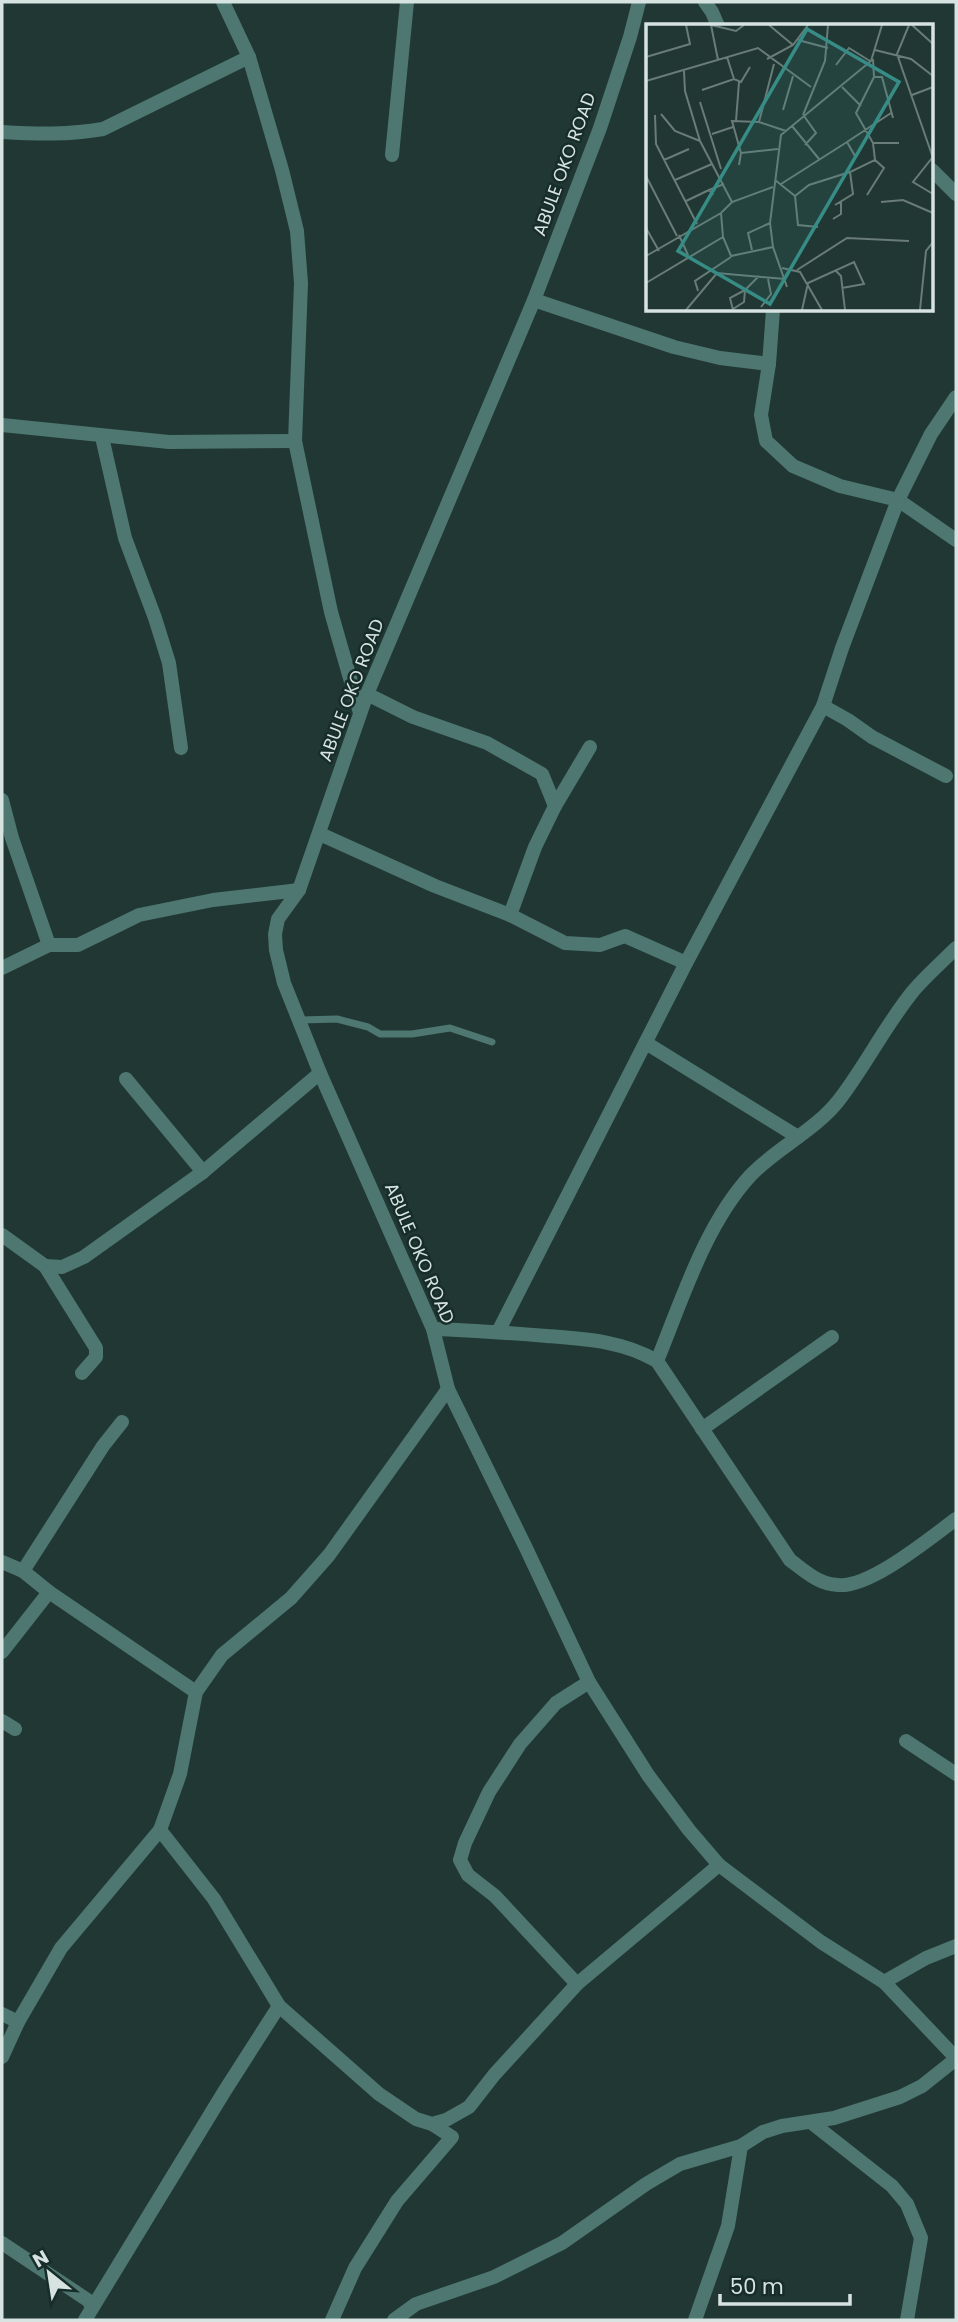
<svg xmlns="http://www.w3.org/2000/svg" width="958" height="2322" font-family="Poppins,sans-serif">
  <rect width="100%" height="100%" fill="#213733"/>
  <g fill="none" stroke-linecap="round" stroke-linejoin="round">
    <polyline stroke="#4d7770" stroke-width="7" points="301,1020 337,1019 368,1027 380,1034 412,1034 450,1028 492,1042"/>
    <g stroke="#4d7770" stroke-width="14">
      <polyline points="223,2 249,57 282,170 297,231 301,283 295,441 331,612 360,713"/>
      <polyline points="639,2 630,37 600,128 534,300 367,694 299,890 278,919 275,934 276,950 284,983 320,1073 433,1329 448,1389 526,1548 589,1682 648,1775 689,1830 719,1865 821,1942 884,1982 956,2058"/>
      <polyline points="705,2 712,12 718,26"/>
      <path d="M 2,132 C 36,134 69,135 103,129 L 249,57"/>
      <polyline points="392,155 407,2"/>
      <polyline points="932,170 956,194"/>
      <polyline points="534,300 674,347 720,358 769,364"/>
      <polyline points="773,310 769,364 761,415 766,441 793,466 840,486 898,500 956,540"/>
      <polyline points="2,425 169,442 295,441"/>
      <polyline points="102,437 125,538 155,618 169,663 181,748"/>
      <polyline points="367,694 413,717 487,743 542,774 555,806 535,847 510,915"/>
      <polyline points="946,776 872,737 848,720 823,706 842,648 898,500 931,434 956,397"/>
      <polyline points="2,800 12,838 49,945"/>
      <polyline points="555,806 590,747"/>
      <polyline points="320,834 435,886 510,915 565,943 600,945 625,936 686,963"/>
      <polyline points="2,968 49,945 78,945 139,915 213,900 299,890"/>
      <polyline points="646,1043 798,1137"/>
      <polyline points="126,1079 203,1172"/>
      <polyline points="2,1235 45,1266 96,1348 96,1357 82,1373"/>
      <polyline points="45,1266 62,1267 84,1257 203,1172 320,1073"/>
      <path d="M 433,1329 C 471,1330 509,1333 547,1336 C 587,1339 623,1341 657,1361 L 790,1560 C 805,1571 818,1584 838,1585 C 870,1588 930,1538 956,1519"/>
      <polyline points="498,1332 686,963 823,706"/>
      <path d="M 657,1361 C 682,1300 705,1225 750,1176 C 775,1149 816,1130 839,1100 C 866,1065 886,1024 914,990 C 927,975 942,962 956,948"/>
      <polyline points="702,1429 832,1337"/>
      <polyline points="2,1562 23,1571 49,1592 196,1692"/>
      <polyline points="23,1571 103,1446 122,1422"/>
      <polyline points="2,1652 49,1592"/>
      <polyline points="2,1721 15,1729"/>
      <polyline points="906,1741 956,1774"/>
      <polyline points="160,1830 214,1899 279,2006 379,2094 416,2119 432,2124 446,2120 469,2107 494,2075 577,1984 719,1865"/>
      <polyline points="884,1982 926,1958 956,1946"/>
      <polyline points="577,1984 495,1896 468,1875 460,1860 465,1843 489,1792 520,1744 556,1703 589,1682"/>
      <polyline points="2,2014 18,2022"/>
      <polyline points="2,2057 18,2022 61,1948 160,1830 180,1774 196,1692 222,1655 291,1598 329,1555 448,1389"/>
      <polyline points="812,2123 892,2186 907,2204 921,2238 907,2320"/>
      <polyline points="2,2243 89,2301 92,2308"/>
      <polyline points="85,2320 224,2092 279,2006"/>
      <polyline points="332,2320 355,2268 397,2201 452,2137 432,2124"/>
      <polyline points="394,2320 416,2304 494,2277 562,2243 646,2184 680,2164 741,2146 763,2132 782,2126 834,2118 900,2097 922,2086 956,2059"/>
      <polyline points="695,2320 728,2226 741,2146"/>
    </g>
  </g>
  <g text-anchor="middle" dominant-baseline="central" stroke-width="5" stroke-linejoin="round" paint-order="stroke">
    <g font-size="18" fill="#d6e3e0" stroke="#172d29">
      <text transform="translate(564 164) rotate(-70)">ABULE OKO ROAD</text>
      <text transform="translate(351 690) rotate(-69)">ABULE OKO ROAD</text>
      <text transform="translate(420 1253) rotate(67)">ABULE OKO ROAD</text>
    </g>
  </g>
  <g transform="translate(646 24)">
    <rect width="287" height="287" fill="#213733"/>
    <path fill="none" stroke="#697c78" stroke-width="2" d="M 65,1 L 90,7 L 98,1M 65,1 L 72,36M 123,1 L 147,21M 263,1 L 251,30 L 287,134M 266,1 L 287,20M 152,16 L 182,24M 229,26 L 265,35 L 287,52M 0,33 L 44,20 L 40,1M 81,33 L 88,55M 121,35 L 147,21 L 162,1M 190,41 L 203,24 L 224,37M 38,47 L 39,67 L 54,117 L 86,178M 229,53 L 236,53 L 247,94M 0,57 L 112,24 L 165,63M 196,63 L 215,82M 56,66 L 88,55 L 95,58 L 104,43M 266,71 L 287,63M 54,78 L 75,145M 137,86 L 147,52M 15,90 L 29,107 L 54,117M 9,91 L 10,120 L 51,200M 157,91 L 179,37 L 182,1M 158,92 L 170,109 L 159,121M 90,97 L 93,58M 113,98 L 128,40M 146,102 L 173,135M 66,110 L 87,103M 227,119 L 253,119M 95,129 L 132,125M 209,132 L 201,118 L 245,89M 286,134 L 267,158 L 287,170M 18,136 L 43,125M 93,141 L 95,129 L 86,97 L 113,98 L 140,107M 0,152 L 31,212M 29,156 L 66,140M 129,156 L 149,172 L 152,201 L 172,203M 135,160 L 201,118M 67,171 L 63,166 L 78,160M 221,171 L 238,144 L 229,136M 149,172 L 163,161 L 204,148M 40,177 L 63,166M 235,178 L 257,176 L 287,189M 189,181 L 207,170 L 204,148 L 229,136 L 227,119 L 210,89 L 228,53 L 227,35M 75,189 L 77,213 L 85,232 L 127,223M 187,195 L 195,190 L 195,178M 0,204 L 13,227M 33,211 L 42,231M 106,226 L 102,209 L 124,199M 0,232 L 75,189 L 86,178 L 127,163M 136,244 L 154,248 L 176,286M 151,246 L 201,214 L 263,217M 189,246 L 195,252 L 199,286M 0,259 L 77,213M 141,263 L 127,223 L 124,199 L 135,111 L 225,37 L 236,1M 52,267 L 49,257 L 85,233M 115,283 L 125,270 L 122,255M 87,285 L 98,278 L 99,266 L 113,252M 40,286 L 71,249 L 139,255M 87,286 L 84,274 L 99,266M 156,286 L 162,259 L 208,238 L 218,260 L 196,264M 274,286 L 280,227 L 287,218"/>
    <path fill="#378c85" fill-opacity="0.15" stroke="#378c85" stroke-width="3.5" d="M 161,5 L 253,58 L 124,280 L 32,227 Z"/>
    <rect width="287" height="287" fill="none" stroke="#d6e3e0" stroke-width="3.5"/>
  </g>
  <rect width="958" height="2322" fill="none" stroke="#d6e3e0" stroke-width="7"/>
  <g transform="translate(49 2273) rotate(330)" stroke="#172d29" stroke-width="5" paint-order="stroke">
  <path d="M0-5L12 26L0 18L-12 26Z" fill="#d6e3e0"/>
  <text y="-10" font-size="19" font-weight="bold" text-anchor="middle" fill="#d6e3e0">N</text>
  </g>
  <path d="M720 2294v10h130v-10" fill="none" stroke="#d6e3e0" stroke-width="3.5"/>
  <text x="730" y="2294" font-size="21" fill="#d6e3e0" stroke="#172d29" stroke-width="5" paint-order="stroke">50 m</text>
</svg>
